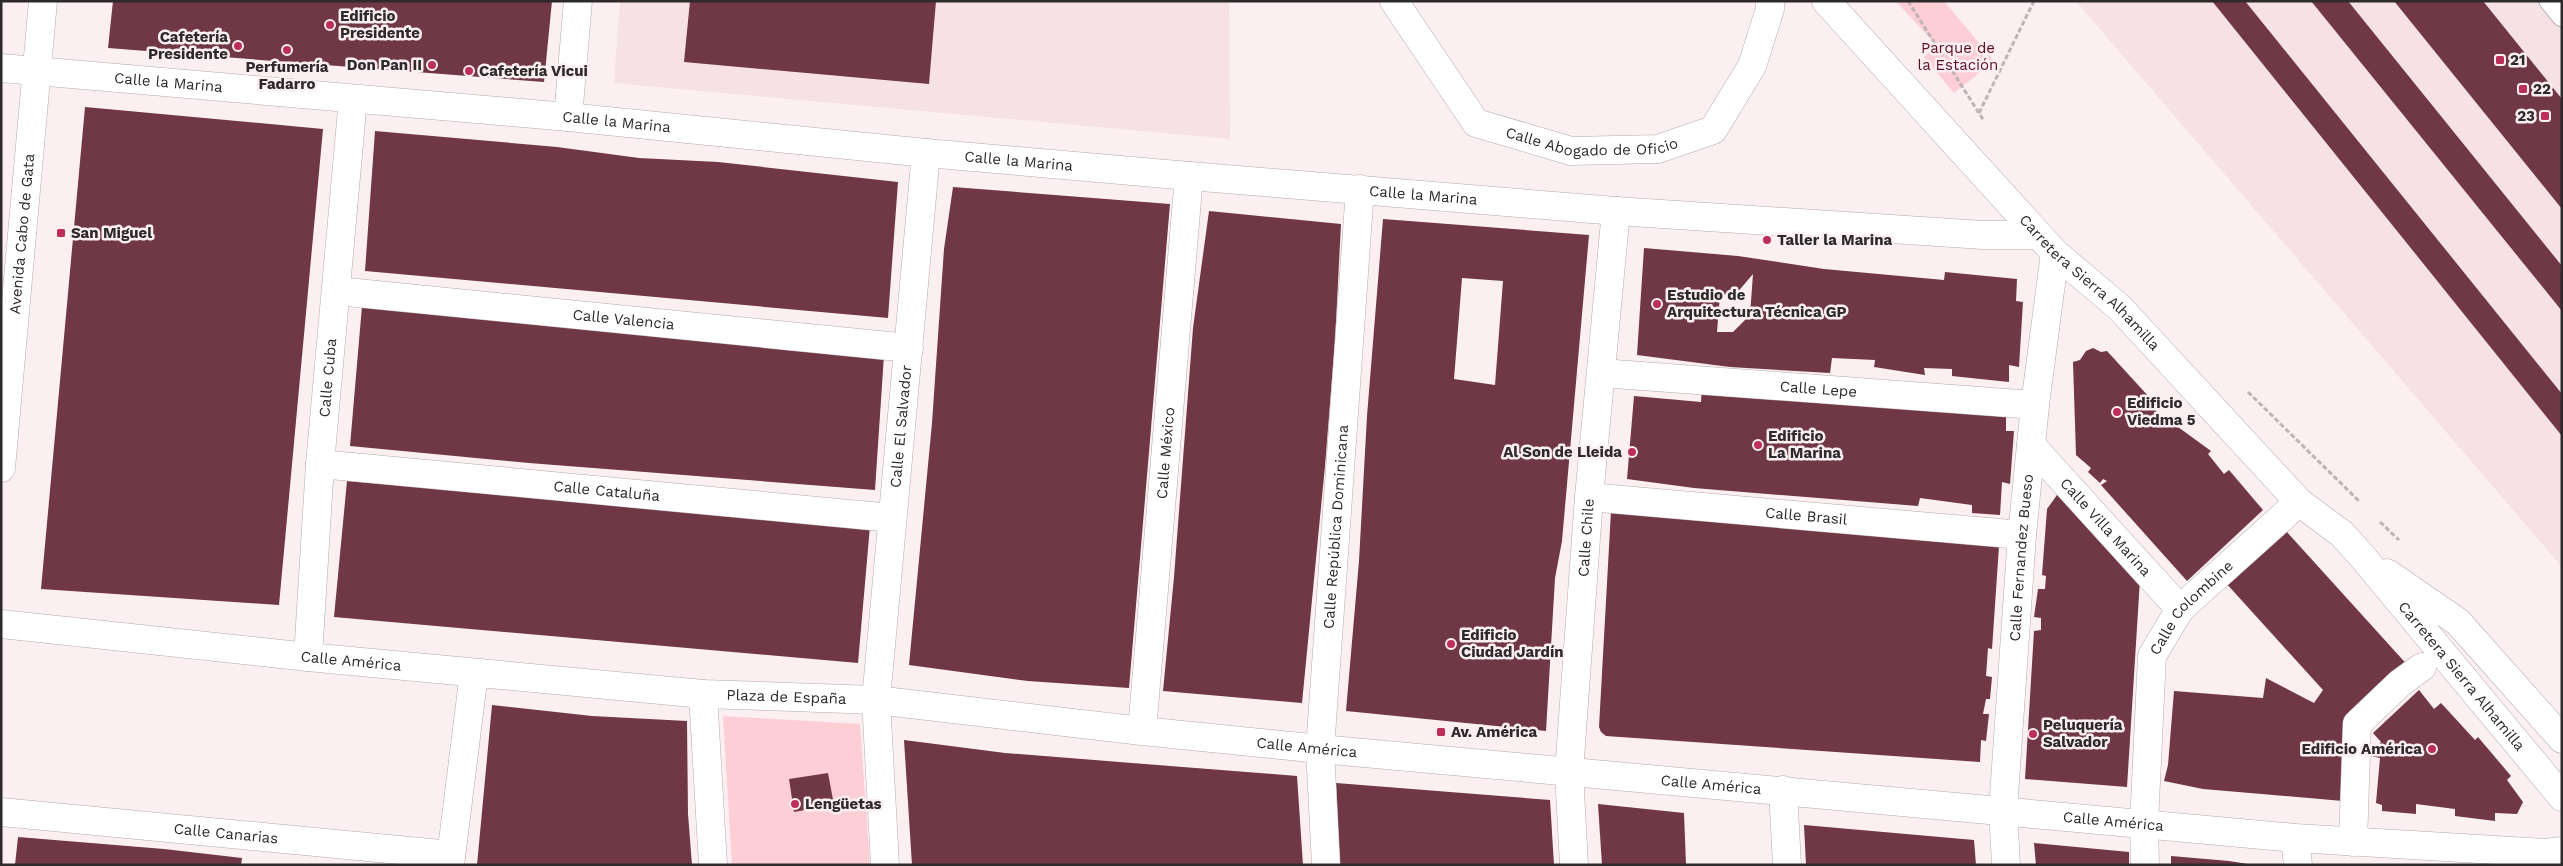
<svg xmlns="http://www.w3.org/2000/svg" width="2563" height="866" font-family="'Work Sans',sans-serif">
  <rect width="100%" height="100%" fill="#fbeff1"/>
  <g fill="#f6e1e5">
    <polygon points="620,1 1229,1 1230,139 614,83"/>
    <polygon points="2076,1 2562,1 2562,567 2398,376"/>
  </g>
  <g fill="#feced6">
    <polygon points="1896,1 1944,1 1994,61 1954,93 1924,57 1936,45"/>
    <polygon points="723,716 860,724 870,865 732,865"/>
  </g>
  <g fill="#703744" fill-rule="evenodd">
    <polygon points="113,1 552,1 544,82 108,48"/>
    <polygon points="690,1 936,1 929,84 684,62"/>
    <polygon points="2212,1 2245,1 2562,394 2562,436"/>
    <polygon points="2311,1 2348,1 2562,266 2562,311"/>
    <polygon points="2394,1 2483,1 2562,99 2562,209"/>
    <polygon points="85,107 323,129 279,605 41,589"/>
    <polygon points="375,131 557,147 639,158 718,162 898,182 888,318 365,271"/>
    <polygon points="953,187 1170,204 1129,688 1028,681 909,665 932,423 944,249"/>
    <polygon points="1209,211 1341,224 1335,341 1325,466 1302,703 1163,691 1174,577 1193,328"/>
    <path d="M 1383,219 L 1589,235 L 1562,541 L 1555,578 L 1546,731 L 1346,711 L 1359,561 L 1367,416 ZM 1462,278 L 1503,281 L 1495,385 L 1454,379 Z"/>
    <path d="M 1644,248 L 1738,256 L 1824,269 L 1944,280 L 1945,272 L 2017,279 L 2016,301 L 2023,302 L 2019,367 L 2009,365 L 2009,382 L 1952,376 L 1952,369 L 1924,368 L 1925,375 L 1874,367 L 1875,360 L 1832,358 L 1830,373 L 1730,367 L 1637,355 ZM 1753,274 L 1750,315 L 1733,332 L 1717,332 L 1720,295 L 1736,294 Z"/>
    <polygon points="362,306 884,355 875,490 529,463 350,446"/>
    <polygon points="2093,348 2101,352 2107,351 2150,398 2145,403 2211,451 2208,454 2224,474 2229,470 2263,510 2187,581 2101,485 2107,481 2103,479 2100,483 2088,472 2091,468 2076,455 2073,362 2080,360 2086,351"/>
    <polygon points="1702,386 2006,414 2006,431 2014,431 2010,484 2002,482 2000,515 1972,513 1972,505 1920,498 1918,506 1694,488 1627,479 1634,396 1701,402"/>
    <polygon points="347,481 870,526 858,663 334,617"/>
    <polygon points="2057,495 2061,495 2140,579 2127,787 2025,779 2034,631 2041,630 2041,618 2034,617 2038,589 2045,589 2046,576 2042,575 2047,509"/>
    <polygon points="1611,511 1999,546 1992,649 1988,648 1986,676 1992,677 1990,699 1986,699 1983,714 1989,714 1986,741 1981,740 1980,762 1606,736 1601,732 1599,727"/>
    <polygon points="2285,530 2411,669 2352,717 2343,801 2203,789 2164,781 2168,765 2174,691 2263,698 2266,678 2314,703 2323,690 2225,582"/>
    <polygon points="2419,690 2434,709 2441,703 2475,740 2478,737 2511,776 2507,780 2523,802 2517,814 2495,813 2495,821 2455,816 2455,809 2416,804 2416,814 2382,811 2382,805 2376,803 2380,758 2371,756 2381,742 2373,733"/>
    <polygon points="492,705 592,716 687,721 688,814 692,865 477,865"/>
    <polygon points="904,740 1005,753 1297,776 1303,865 912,865"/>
    <polygon points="828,773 834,805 794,812 789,779"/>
    <polygon points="1336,783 1550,800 1554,865 1340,865"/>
    <polygon points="1598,804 1684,813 1686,865 1602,865"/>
    <polygon points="1804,825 1974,840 1976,865 1806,865"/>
    <polygon points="18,837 164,849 242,858 241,865 15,865"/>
    <polygon points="2034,843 2129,852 2129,865 2036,865"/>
    <polygon points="2171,856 2229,861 2254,865 2171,865"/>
  </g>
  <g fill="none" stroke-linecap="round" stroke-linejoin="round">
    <g stroke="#b5aaac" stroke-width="21">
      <polyline id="lane" points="2549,1 2562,17"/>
    </g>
    <g stroke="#b5aaac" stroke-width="29">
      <g id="street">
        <path id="s1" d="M 1394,1 L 1476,123 L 1571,151 L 1658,149 L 1713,130 L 1752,66 L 1770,9 L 1770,1"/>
        <path id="s2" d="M 1,68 L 568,117 L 926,153 L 1189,176 L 1616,211 L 1983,235 L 2038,235"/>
        <polyline points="568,117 578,1"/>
        <path id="s3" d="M 337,291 L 909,348"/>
        <path id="s4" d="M 1601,373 L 2035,405"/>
        <path id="s5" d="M 2031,445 L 2180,609"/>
        <path id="s6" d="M 320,464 L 892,518"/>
        <path id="s7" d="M 1589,497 L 2022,535"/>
        <path id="s8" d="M 1,624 L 308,657 L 703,694 L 876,700 L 1142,731 L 1320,749 L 2295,838 L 2545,853 L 2562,851"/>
        <path id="s9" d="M 308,657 L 320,464 L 353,99"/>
        <polyline points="703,694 713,865"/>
        <path id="s10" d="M 1142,731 L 1189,176"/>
        <polyline points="1783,790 1787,865"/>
        <path id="s11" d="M 1,812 L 451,855"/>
        <polyline points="2295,838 2298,865"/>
        <polyline points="2353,842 2357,724 2400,683 2422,667"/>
        <polyline points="450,865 474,673"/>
        <path id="s12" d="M 885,865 L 876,700 L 926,153"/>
        <path id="s13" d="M 1326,865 L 1320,749 L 1360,189"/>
        <path id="s14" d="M 1574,865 L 1569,772 L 1589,497 L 1616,211"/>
        <path id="s15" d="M 2145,865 L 2144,824 L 2152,656 L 2180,609 L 2299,502"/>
      </g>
    </g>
    <g stroke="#b5aaac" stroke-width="29">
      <g id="secondary">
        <path id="s16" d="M 1826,1 L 2055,253 L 2119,307 L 2299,502 L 2342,534 L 2361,555 L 2562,797"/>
        <polyline points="2387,573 2458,622 2562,739"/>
        <path id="s17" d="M 2006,865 L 2003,810 L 2022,535 L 2035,405 L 2055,253"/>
      </g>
    </g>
    <g stroke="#b5aaac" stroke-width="29">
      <g id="primary">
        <path id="s18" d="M 1,468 L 43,1"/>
      </g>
    </g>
    <g stroke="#bdb4b5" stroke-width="3" stroke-dasharray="5 2.5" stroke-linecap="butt">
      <polyline points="1908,1 1984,121"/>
      <polyline points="1979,113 2034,1"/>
      <polyline points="2248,392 2360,502"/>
      <polyline points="2380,522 2399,540"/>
    </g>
    <use href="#lane" stroke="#fff" stroke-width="19"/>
    <use href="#street" stroke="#fff" stroke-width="28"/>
    <use href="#secondary" stroke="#fff" stroke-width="28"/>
    <use href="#primary" stroke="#fff" stroke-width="28"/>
  </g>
  <g fill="#bc2e5c" stroke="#fbeff1" stroke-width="2">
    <circle cx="330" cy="25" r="5"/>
    <circle cx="238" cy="46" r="5"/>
    <circle cx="287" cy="50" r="5"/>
    <rect x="2495" y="55" width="10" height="10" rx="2.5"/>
    <circle cx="432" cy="65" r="5"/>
    <circle cx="469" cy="71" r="5"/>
    <rect x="2518" y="84" width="10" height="10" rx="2.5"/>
    <rect x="2540" y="111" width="10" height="10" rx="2.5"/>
    <rect x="56" y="228" width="10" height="10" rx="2.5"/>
    <circle cx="1767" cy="240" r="5"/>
    <circle cx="1657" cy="304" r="5"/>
    <circle cx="2117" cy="412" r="5"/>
    <circle cx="1758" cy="445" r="5"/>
    <circle cx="1632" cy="452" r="5"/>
    <circle cx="1451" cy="644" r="5"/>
    <rect x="1436" y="727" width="10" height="10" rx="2.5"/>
    <circle cx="2033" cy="734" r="5"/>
    <circle cx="2432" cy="749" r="5"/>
    <circle cx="795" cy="804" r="5"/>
  </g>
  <g text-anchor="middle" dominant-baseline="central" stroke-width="5" stroke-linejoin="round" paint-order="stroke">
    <g font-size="15" font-weight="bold" fill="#2e2a2b" stroke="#fbeff1" text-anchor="start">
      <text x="340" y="16">Edificio<tspan x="340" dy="17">Presidente</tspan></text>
      <text x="228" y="37" text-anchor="end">Cafetería<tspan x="228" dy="17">Presidente</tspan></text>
      <text x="2510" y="60">21</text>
      <text x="422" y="65" text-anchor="end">Don Pan II</text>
      <text x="287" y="67" text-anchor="middle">Perfumería<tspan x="287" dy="17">Fadarro</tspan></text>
      <text x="479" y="71">Cafetería Vicui</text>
      <text x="2533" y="89">22</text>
      <text x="2535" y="116" text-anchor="end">23</text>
      <text x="71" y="233">San Miguel</text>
      <text x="1777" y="240">Taller la Marina</text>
      <text x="1667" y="295">Estudio de<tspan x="1667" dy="17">Arquitectura Técnica GP</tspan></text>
      <text x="2127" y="403">Edificio<tspan x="2127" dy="17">Viedma 5</tspan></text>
      <text x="1768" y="436">Edificio<tspan x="1768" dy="17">La Marina</tspan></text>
      <text x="1622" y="452" text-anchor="end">Al Son de Lleida</text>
      <text x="1461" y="635">Edificio<tspan x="1461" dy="17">Ciudad Jardín</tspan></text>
      <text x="2043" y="725">Peluquería<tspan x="2043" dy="17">Salvador</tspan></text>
      <text x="1451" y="732">Av. América</text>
      <text x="2422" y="749" text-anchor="end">Edificio América</text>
      <text x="805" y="804">Lengüetas</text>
    </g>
    <g font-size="15" fill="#5c0d28" stroke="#fbeff1">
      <text x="1958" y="48">Parque de<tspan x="1958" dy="17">la Estación</tspan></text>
    </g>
    <g font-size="15" fill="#2e2a2b" stroke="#fbeff1">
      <text stroke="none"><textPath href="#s2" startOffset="168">Calle la Marina</textPath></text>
      <text stroke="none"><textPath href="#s2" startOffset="618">Calle la Marina</textPath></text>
      <text stroke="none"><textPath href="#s1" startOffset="266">Calle Abogado de Oficio</textPath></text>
      <text stroke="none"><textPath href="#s2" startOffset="1022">Calle la Marina</textPath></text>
      <text stroke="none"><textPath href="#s2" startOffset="1428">Calle la Marina</textPath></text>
      <text stroke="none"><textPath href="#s18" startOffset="235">Avenida Cabo de Gata</textPath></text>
      <text stroke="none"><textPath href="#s16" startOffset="386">Carretera Sierra Alhamilla</textPath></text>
      <text stroke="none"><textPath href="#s3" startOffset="288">Calle Valencia</textPath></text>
      <text stroke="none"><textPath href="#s9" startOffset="280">Calle Cuba</textPath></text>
      <text stroke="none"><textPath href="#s4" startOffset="218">Calle Lepe</textPath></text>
      <text stroke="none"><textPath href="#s12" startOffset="440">Calle El Salvador</textPath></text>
      <text stroke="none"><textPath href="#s10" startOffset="279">Calle México</textPath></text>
      <text stroke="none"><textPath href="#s6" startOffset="288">Calle Cataluña</textPath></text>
      <text stroke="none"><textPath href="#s7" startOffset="218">Calle Brasil</textPath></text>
      <text stroke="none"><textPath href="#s13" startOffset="339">Calle República Dominicana</textPath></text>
      <text stroke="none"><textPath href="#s5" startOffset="111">Calle Villa Marina</textPath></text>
      <text stroke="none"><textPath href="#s14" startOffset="328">Calle Chile</textPath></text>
      <text stroke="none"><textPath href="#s17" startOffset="308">Calle Fernandez Bueso</textPath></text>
      <text stroke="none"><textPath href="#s15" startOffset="272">Calle Colombine</textPath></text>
      <text stroke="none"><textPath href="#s8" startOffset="352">Calle América</textPath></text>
      <text stroke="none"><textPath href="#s16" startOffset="929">Carretera Sierra Alhamilla</textPath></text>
      <text stroke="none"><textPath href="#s8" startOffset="789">Plaza de España</textPath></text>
      <text stroke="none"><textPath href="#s8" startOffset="1312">Calle América</textPath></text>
      <text stroke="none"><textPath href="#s8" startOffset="1718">Calle América</textPath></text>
      <text stroke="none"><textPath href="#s8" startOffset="2122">Calle América</textPath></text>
      <text stroke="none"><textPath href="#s11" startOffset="226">Calle Canarias</textPath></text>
    </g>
  </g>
  <rect width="2563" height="866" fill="none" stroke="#2e2a2b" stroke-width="5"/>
</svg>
